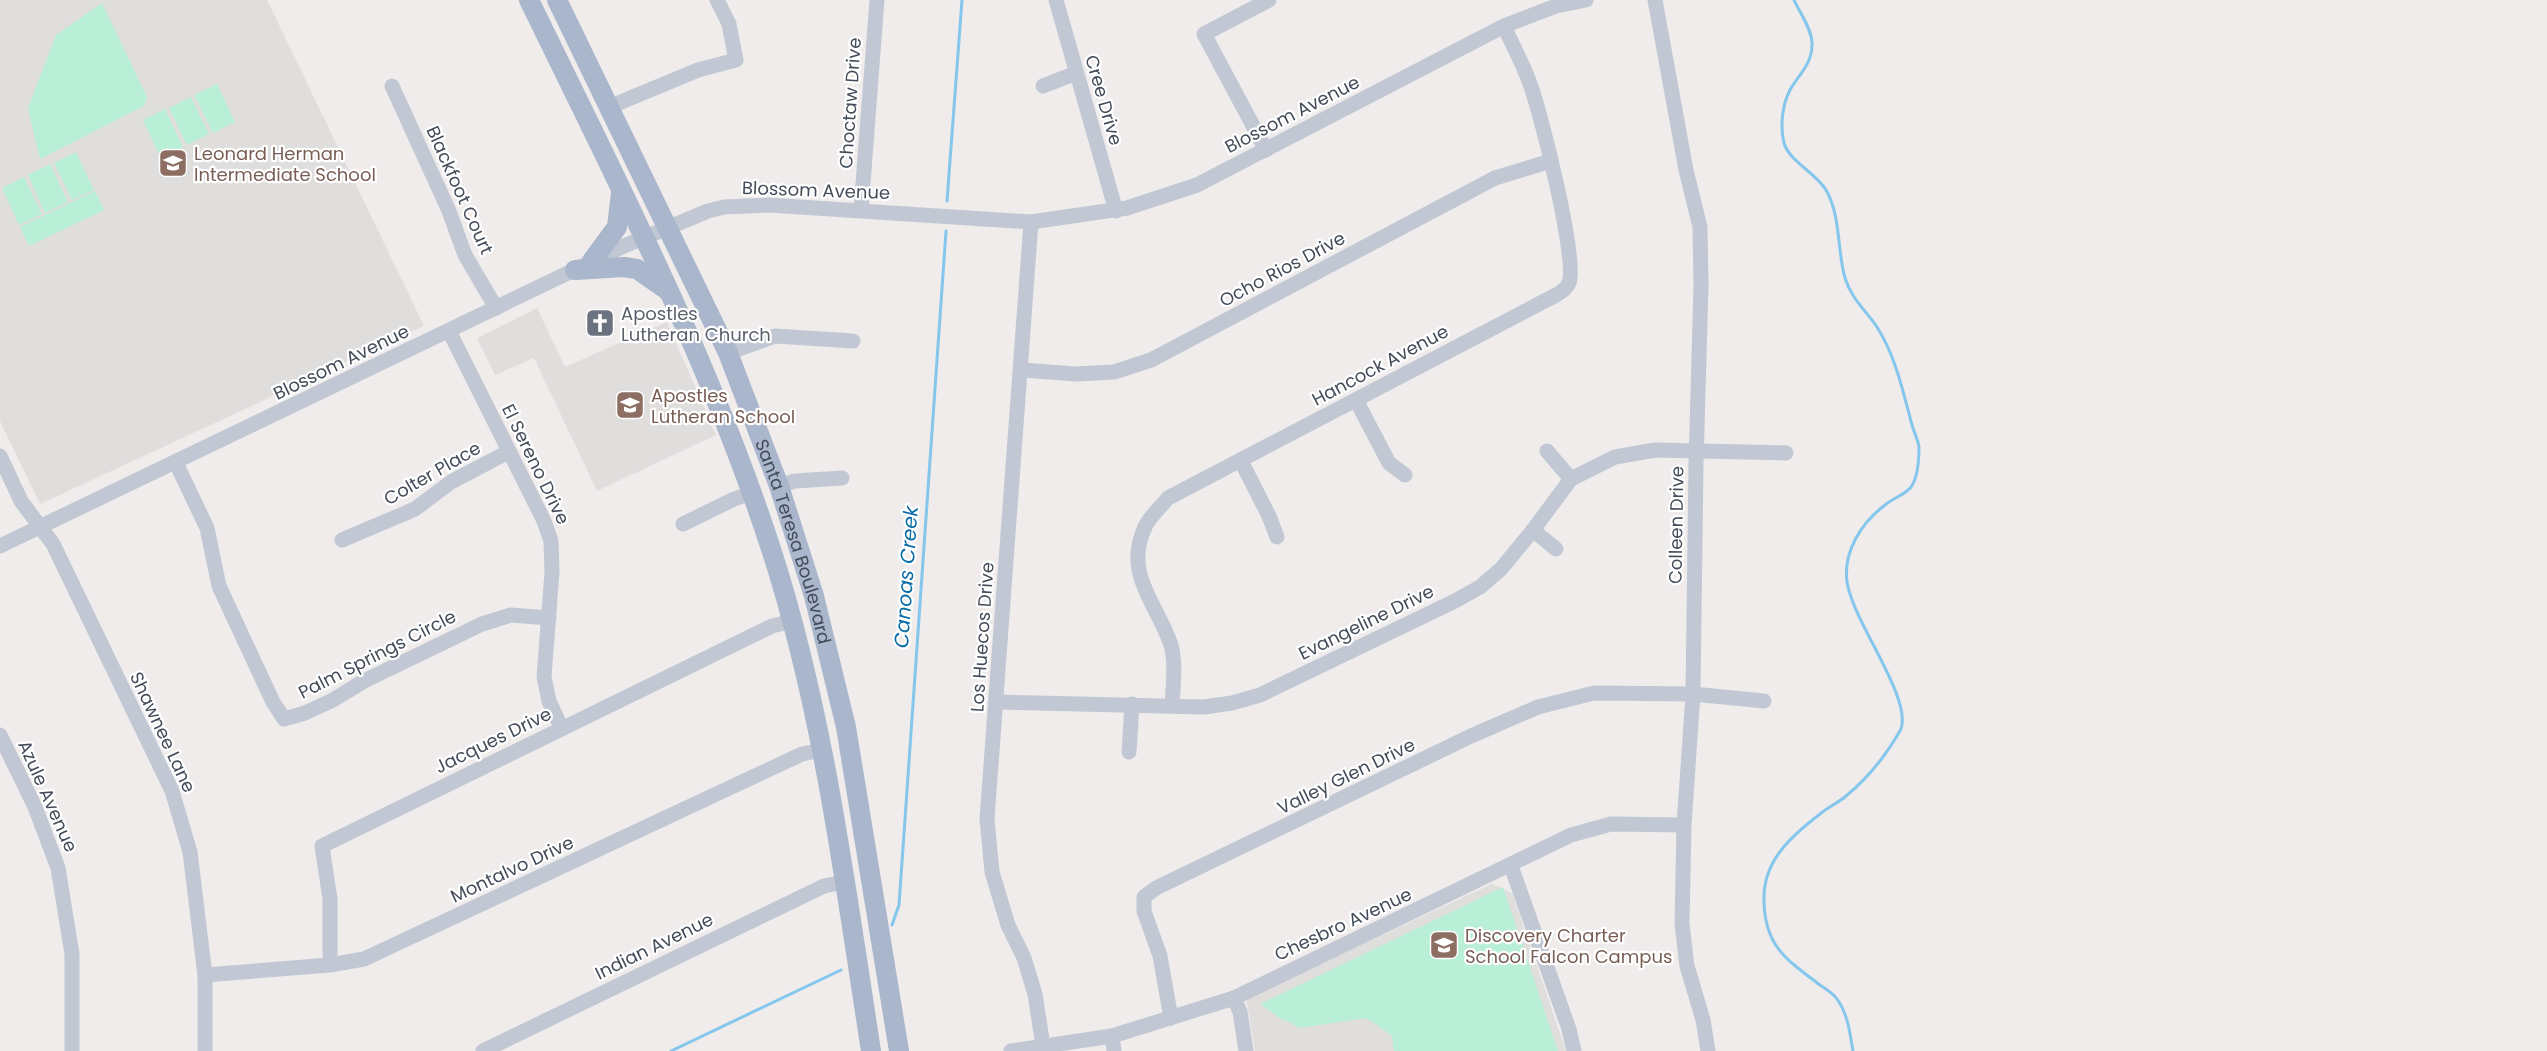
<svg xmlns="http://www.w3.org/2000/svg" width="2547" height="1051" font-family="Poppins,sans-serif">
  <rect width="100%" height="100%" fill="#efeceb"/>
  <g fill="#e0dddd">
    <polygon points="0,0 267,0 424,326 40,504 0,421"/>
    <polygon points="537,308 565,367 667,322 716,435 597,491 534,358 495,375 477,338"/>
    <polygon points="1492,884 1512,893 1566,1051 1255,1051 1246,998"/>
  </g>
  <g fill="#b8efd6">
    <polygon points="102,3 147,97 144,106 40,159 28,108 56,35"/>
    <polygon points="217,84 235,122 213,133 194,95"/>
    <polygon points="191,97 209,134 187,145 169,108"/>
    <polygon points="165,109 183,147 161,158 143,120"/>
    <polygon points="76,152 94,190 72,200 54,163"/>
    <polygon points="50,164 68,202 45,213 28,175"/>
    <polygon points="24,177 42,214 19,225 2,188"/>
    <polygon points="95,191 104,210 29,246 20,227"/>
    <polygon points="1503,887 1558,1051 1394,1051 1392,1036 1367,1018 1299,1028 1288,1021 1284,1021 1260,1004"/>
  </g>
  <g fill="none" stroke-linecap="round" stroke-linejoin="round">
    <g stroke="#84c6ec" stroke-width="3">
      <path d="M 1794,0 C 1800,13 1811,28 1812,42 C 1813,63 1800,73 1790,90 C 1782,105 1780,127 1784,143 C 1789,161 1816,173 1826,190 C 1841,216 1837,250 1845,278 C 1851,298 1866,311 1877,327 C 1896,357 1903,392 1912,425 C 1914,432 1918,440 1919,447 C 1919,458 1918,477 1911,487 C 1905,495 1893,498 1885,505 C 1861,523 1843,552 1847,582 C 1853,622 1912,697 1901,729 C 1887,754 1868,778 1846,796 C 1838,803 1828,807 1820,814 C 1790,837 1762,862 1764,902 C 1765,944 1784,958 1816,982 C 1822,987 1832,992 1837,999 C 1848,1014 1850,1034 1853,1051"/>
      <polyline points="947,201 962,0"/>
      <polyline points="892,925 899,905 946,231"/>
      <polyline points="671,1051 841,970"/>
    </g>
    <g stroke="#c1c8d4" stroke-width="15">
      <polyline points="1056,0 1116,211"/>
      <polyline points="1655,0 1686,170 1700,227 1701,285 1696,464 1693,694 1684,825 1682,924 1687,966 1703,1020 1708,1051"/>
      <polyline points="392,86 449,211 465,255 496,308"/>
      <polyline points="1043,86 1076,73"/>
      <polyline points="609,107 698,70 736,60 729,24 717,0"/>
      <polyline points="1266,150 1204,34 1269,0"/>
      <polyline points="861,210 877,0"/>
      <polyline points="1031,222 987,819 992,872 1008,925 1024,958 1035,994 1043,1046"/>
      <polyline points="449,331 544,521 551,541 552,572 544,677 549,701 561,727"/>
      <polyline points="728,353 775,336 853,341"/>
      <polyline points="1022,370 1076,374 1114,372 1151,360 1495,178 1551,161"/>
      <polyline points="1356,400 1389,463 1405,475"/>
      <polyline points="1547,451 1571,479"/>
      <polyline points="0,456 21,501 53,544 172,791 190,852 205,975 205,1051"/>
      <polyline points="1241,461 1269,516 1277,537"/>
      <polyline points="176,463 207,528 219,586 273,702 284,719 305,713 333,700 364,681 482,624 511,615 549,618"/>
      <polyline points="779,486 795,481 842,478"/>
      <polyline points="683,524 734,499 752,493"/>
      <polyline points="1533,530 1556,549"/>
      <polyline points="342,540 415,509 451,482 508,452"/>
      <polyline points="0,546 624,246 708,211 724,207 769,205 1031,222 1127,208 1197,185 1504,26 1556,6 1586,0"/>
      <polyline points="996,702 1204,707 1232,703 1260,695 1455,601 1480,587 1501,569 1533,530 1571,479 1615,457 1655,450 1786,453"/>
      <path d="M 1172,706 C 1173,687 1176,662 1171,645 C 1157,603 1123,574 1145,527 C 1149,517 1161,507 1168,498 L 1556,295 C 1562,292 1566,289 1569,283 C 1578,260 1540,109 1529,81 C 1522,62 1512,44 1504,26"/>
      <polyline points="0,735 35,807 58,868 72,954 72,1051"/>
      <polyline points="1129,752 1132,704"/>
      <polyline points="1511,866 1569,1029 1574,1051"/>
      <polyline points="330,965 330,899 322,846 772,626 792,621"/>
      <polyline points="205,975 330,965 364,959 802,754 822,750"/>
      <polyline points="1234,998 1240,1012 1246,1051"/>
      <polyline points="1171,1018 1160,956 1144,911 1144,897 1156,888 1471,736 1538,707 1594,693 1693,694 1764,701"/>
      <polyline points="1112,1036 1114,1051"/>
      <polyline points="483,1051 824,886 844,882"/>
      <polyline points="1011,1051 1112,1036 1234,998 1571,835 1611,824 1684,825"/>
    </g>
    <g stroke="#aab6cc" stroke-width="20">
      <path d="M 529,0 C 617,181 710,360 772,552 C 824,714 845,884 871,1051"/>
      <path id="s1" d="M 557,0 L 728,353 L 779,486 L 814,596 L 846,727 L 899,1051"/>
      <polyline points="592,261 617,227 621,193"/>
      <polyline points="575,270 624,267 637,269 667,290"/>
    </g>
  </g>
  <defs>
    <g id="school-square" transform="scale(1.5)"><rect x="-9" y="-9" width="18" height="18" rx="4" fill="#8d6e63" stroke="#fff"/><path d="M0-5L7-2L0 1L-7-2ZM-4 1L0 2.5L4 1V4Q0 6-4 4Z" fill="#fff"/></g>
    <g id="church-square" transform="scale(1.5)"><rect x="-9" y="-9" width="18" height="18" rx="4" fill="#6b7280" stroke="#fff"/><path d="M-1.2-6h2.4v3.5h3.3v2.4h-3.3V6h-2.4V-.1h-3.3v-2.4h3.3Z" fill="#fff"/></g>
  </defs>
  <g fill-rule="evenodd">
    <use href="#school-square" x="173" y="163"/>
    <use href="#church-square" x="600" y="323"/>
    <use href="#school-square" x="630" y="405"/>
    <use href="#school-square" x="1444" y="945"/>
  </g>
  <g text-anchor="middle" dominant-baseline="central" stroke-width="4.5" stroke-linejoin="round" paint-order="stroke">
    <g font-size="18" fill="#444c59" stroke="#fff">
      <text transform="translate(1104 100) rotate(74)">Cree Drive</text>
      <text transform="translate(850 103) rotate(-86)">Choctaw Drive</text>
      <text transform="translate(1292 114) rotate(-27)">Blossom Avenue</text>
      <text transform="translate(460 190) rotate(66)">Blackfoot Court</text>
      <text transform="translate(816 190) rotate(2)">Blossom Avenue</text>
      <text transform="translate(1282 269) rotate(-28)">Ocho Rios Drive</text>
      <text transform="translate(341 362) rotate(-26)">Blossom Avenue</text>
      <text transform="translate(1380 365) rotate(-28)">Hancock Avenue</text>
      <text transform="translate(536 464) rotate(64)">El Sereno Drive</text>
      <text transform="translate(432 473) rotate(-30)">Colter Place</text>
      <text transform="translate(1676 525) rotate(-89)">Colleen Drive</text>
      <text stroke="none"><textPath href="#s1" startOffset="592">Santa Teresa Boulevard</textPath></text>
      <text transform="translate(1366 622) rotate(-26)">Evangeline Drive</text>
      <text transform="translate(982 637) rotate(-86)">Los Huecos Drive</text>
      <text transform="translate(377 654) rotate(-27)">Palm Springs Circle</text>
      <text transform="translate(163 732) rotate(65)">Shawnee Lane</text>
      <text transform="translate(493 740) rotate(-26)">Jacques Drive</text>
      <text transform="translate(1346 776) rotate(-26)">Valley Glen Drive</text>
      <text transform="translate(48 796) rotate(66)">Azule Avenue</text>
      <text transform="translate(512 869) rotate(-25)">Montalvo Drive</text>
      <text transform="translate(1343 924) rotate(-25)">Chesbro Avenue</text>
      <text transform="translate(654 946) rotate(-26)">Indian Avenue</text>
    </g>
    <g font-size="18" fill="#785e54" stroke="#fff" text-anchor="start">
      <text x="194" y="153">Leonard Herman<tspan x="194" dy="21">Intermediate School</tspan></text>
      <text x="651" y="395">Apostles<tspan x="651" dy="21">Lutheran School</tspan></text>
      <text x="1465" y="935">Discovery Charter<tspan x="1465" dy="21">School Falcon Campus</tspan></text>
    </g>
    <g font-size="18" fill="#5b616d" stroke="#fff" text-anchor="start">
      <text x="621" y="313">Apostles<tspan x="621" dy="21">Lutheran Church</tspan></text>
    </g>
    <g font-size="20" font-style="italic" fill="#0a6ca6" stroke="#fff">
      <text transform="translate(906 577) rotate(-86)">Canoas Creek</text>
    </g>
  </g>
</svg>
